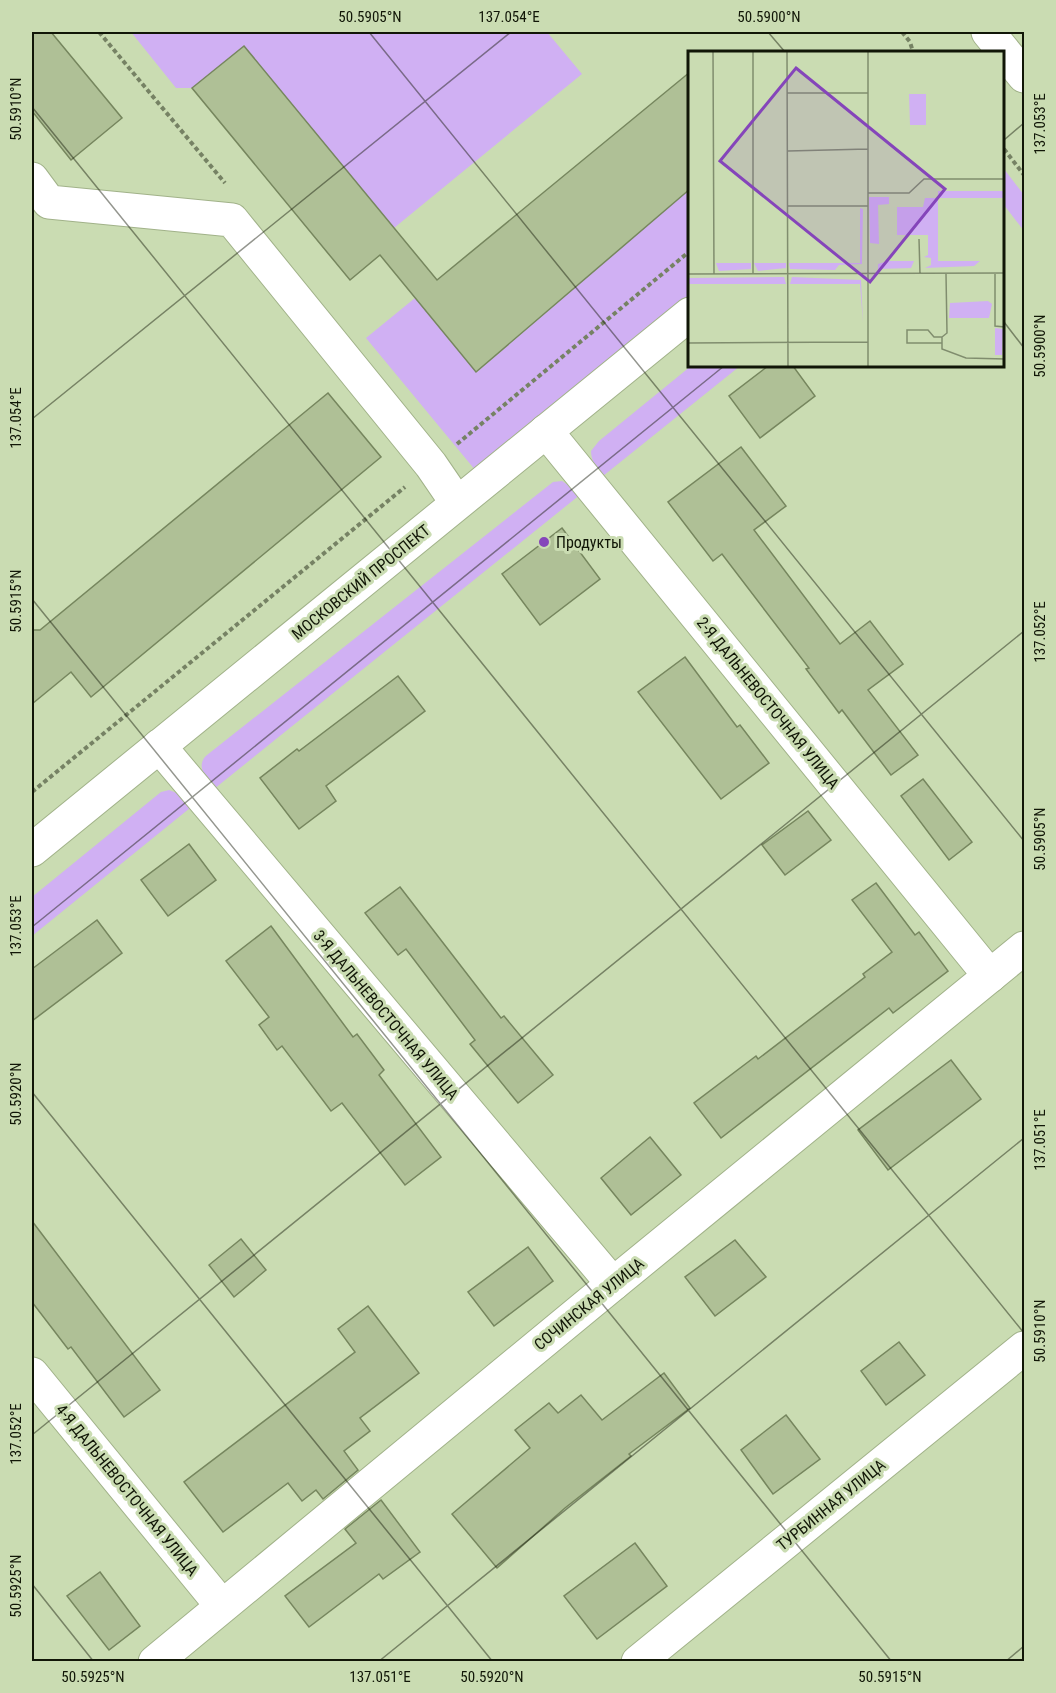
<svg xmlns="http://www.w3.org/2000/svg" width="1056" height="1693" font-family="'Roboto Condensed',sans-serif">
  <rect width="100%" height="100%" fill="#cadcb2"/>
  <g fill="#d0b0f3">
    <polygon points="131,32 547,32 582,74 394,228 244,46 192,88 176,88"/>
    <polygon points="1004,169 1024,195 1024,231 1004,205"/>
    <polygon points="690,189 690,320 476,471 366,338 415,298 477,372"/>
    <path d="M 691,366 L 740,366 L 603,476 C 596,469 591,460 591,451 L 599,441 Z"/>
    <path d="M 562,481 L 581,494 L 214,789 C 206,779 195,765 207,755 L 553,482 Z"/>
    <polygon points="169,790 179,794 190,808 32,936 32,897 161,792"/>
  </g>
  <g fill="#afc096" stroke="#76865e" stroke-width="1.5">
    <polygon points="32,32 51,32 122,118 71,160 32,111"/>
    <polygon points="244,46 437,280 690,72 690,189 476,372 380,255 350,280 192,88"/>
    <polygon points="768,366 793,366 815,396 760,438 729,396"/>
    <polygon points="328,393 381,457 91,697 71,672 32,704 32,630 40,630"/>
    <polygon points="741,447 786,506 754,530 840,644 870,621 903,664 868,690 918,755 891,775 842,710 839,713 806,669 809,668 722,554 713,561 668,502"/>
    <polygon points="562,528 600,579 540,625 502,574"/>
    <polygon points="685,657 737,727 740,725 769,763 721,799 638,692"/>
    <polygon points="398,676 425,711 326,786 336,801 299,829 260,778 297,749 299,751"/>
    <polygon points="923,779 972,842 949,860 901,796"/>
    <polygon points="808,811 831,840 785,875 762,845"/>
    <polygon points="189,844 216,880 168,916 141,880"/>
    <polygon points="876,883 915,935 919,932 948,971 893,1013 889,1008 721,1138 694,1103 756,1056 758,1059 865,977 863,974 892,952 852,900"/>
    <polygon points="400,887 501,1018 504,1016 553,1075 518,1103 470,1044 475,1040 406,949 398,955 365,913"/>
    <polygon points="97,920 122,953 32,1021 32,969"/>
    <polygon points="271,926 353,1037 357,1034 384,1070 379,1075 441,1157 405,1185 342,1103 331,1111 282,1046 277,1050 259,1025 269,1017 226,961"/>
    <polygon points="951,1060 981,1099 888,1170 858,1130"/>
    <polygon points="650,1137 681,1175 631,1215 601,1178"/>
    <polygon points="32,1221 160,1390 124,1417 71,1347 68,1349 32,1302"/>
    <polygon points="241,1239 266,1270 234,1297 209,1265"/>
    <polygon points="735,1240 766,1277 715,1316 685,1277"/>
    <polygon points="528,1247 553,1281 494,1326 468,1292"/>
    <polygon points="368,1306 419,1373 360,1418 370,1431 344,1451 358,1470 323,1499 316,1490 302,1501 288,1483 223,1532 184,1482 355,1352 338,1329"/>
    <polygon points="899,1342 925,1375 886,1405 861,1371"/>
    <polygon points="664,1373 690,1408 629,1454 631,1456 565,1508 497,1568 452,1514 530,1448 515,1430 549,1403 558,1413 581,1395 602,1420"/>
    <polygon points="786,1415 820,1459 773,1494 741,1450"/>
    <polygon points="381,1500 420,1552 383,1579 379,1574 309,1627 285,1596 356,1543 345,1529"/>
    <polygon points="635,1543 667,1586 597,1639 564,1596"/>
    <polygon points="100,1572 140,1626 109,1650 67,1596"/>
  </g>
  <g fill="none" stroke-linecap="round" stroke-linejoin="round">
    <g stroke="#a1b289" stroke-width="35">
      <g id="minor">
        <polyline points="988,32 1024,76"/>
        <polyline points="32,179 49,202 232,220 431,465 457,503"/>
        <polyline points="546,431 990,976"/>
        <polyline points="159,746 613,1284"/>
        <polyline points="32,850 690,314"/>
        <polyline points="32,1374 222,1606"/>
        <polyline points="155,1662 613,1284 1024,948"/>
        <polyline points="638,1662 1024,1348"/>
      </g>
    </g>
    <g stroke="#768264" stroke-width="4" stroke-dasharray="4.5 3" stroke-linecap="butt">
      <polyline points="99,32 225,183"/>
      <polyline points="902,32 910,42 913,52"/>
      <polyline points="1004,149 1024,175"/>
      <polyline points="457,444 690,251"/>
      <polyline points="32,792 405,487"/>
    </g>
    <use href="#minor" stroke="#fff" stroke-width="33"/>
  </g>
  <path fill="none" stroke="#111607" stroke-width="1.5" stroke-opacity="0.45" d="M 369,32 L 1024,841M 768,32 L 785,52M 32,107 L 1024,1333M 1004,140 L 1024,123M 1004,322 L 1024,348M 32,419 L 511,32M 32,599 L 892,1662M 32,927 L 724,366M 32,1092 L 493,1662M 32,1435 L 1024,631M 32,1584 L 94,1662M 378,1662 L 1024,1138M 1005,1662 L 1024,1646"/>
  <circle fill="#8545ba" stroke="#cadcb2" stroke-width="2" cx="544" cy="542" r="6"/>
  <g text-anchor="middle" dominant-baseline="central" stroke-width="6" stroke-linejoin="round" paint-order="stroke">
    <g font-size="16" fill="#111607" stroke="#cadcb2" text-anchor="start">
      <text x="556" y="542">Продукты</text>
    </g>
    <g font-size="16" fill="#111607" stroke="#cadcb2">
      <text transform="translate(361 582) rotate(-39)">МОСКОВСКИЙ ПРОСПЕКТ</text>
      <text transform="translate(768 703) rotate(51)">2-Я ДАЛЬНЕВОСТОЧНАЯ УЛИЦА</text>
      <text transform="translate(386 1015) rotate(50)">3-Я ДАЛЬНЕВОСТОЧНАЯ УЛИЦА</text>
      <text transform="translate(589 1304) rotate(-39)">СОЧИНСКАЯ УЛИЦА</text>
      <text transform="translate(127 1490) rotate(51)">4-Я ДАЛЬНЕВОСТОЧНАЯ УЛИЦА</text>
      <text transform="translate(831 1505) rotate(-39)">ТУРБИННАЯ УЛИЦА</text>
    </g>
  </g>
  <g transform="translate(688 51)">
    <rect width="316" height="316" fill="#cadcb2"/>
    <path d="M 221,43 L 238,43 L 238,74 L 222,74 ZM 250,140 L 316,140 L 316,147 L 250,147 L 250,210 L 292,210 L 286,215 L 237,217 L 243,214 L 243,207 L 236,206 L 240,204 L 240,184 L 209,184 L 209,156 L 235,156 L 237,147 L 250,147 ZM 181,146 L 201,146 L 201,153 L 190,154 L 191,193 L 182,192 ZM 172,157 L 175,158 L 174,213 L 151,214 L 147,219 L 102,218 L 101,212 L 172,212 ZM 200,210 L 226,210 L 223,217 L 190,218 L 190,213 ZM 28,212 L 63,212 L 63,218 L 31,220 ZM 66,212 L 98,212 L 98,217 L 70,220 ZM 96,226 L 98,233 L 0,233 L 0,227 ZM 104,226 L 173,229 L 175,272 L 172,233 L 102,233 ZM 300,250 L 304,253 L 301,267 L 261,267 L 262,252 ZM 307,277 L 315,278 L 314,304 L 307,304 Z" fill="#d0b0f3"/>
    <path fill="none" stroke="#808d6e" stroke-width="1.5" d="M 25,0 L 26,223M 65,0 L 65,223M 99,0 L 100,316M 180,0 L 180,316M 99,42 L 180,42M 100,100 L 180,98M 180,142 L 221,142 L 236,128 L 317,128M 100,155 L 180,155M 231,188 L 232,223M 0,223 L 317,222M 258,223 L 259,282 L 254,286 L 254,298 L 278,307 L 317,308M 307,223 L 307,275 L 317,276M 254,286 L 246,286 L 240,279 L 219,279 L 219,292 L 254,292M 0,292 L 180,291"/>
    <path fill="#8545ba" fill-opacity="0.15" stroke="#8545ba" stroke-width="3" d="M 108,17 L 257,138 L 182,231 L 32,110 Z"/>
    <rect width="316" height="316" fill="none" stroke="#111607" stroke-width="3"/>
  </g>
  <rect width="1056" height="1693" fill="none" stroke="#cadcb2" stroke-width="66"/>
  <rect x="33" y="33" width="990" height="1627" fill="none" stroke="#111607" stroke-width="2"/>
  <g font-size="15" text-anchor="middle" fill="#111607">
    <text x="370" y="22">50.5905°N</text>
    <text x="509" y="22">137.054°E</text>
    <text x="769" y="22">50.5900°N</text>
    <text transform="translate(16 109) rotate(-90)" y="5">50.5910°N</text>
    <text transform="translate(1040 124) rotate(-90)" y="5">137.053°E</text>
    <text transform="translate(1040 346) rotate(-90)" y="5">50.5900°N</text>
    <text transform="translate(16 418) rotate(-90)" y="5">137.054°E</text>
    <text transform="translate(16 601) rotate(-90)" y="5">50.5915°N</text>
    <text transform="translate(1040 632) rotate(-90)" y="5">137.052°E</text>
    <text transform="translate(1040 839) rotate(-90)" y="5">50.5905°N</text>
    <text transform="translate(16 926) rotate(-90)" y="5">137.053°E</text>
    <text transform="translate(16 1094) rotate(-90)" y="5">50.5920°N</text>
    <text transform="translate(1040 1140) rotate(-90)" y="5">137.051°E</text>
    <text transform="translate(1040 1331) rotate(-90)" y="5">50.5910°N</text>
    <text transform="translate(16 1434) rotate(-90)" y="5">137.052°E</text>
    <text transform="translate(16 1586) rotate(-90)" y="5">50.5925°N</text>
    <text x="93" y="1682">50.5925°N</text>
    <text x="380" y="1682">137.051°E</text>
    <text x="492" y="1682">50.5920°N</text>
    <text x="890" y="1682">50.5915°N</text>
  </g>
</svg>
